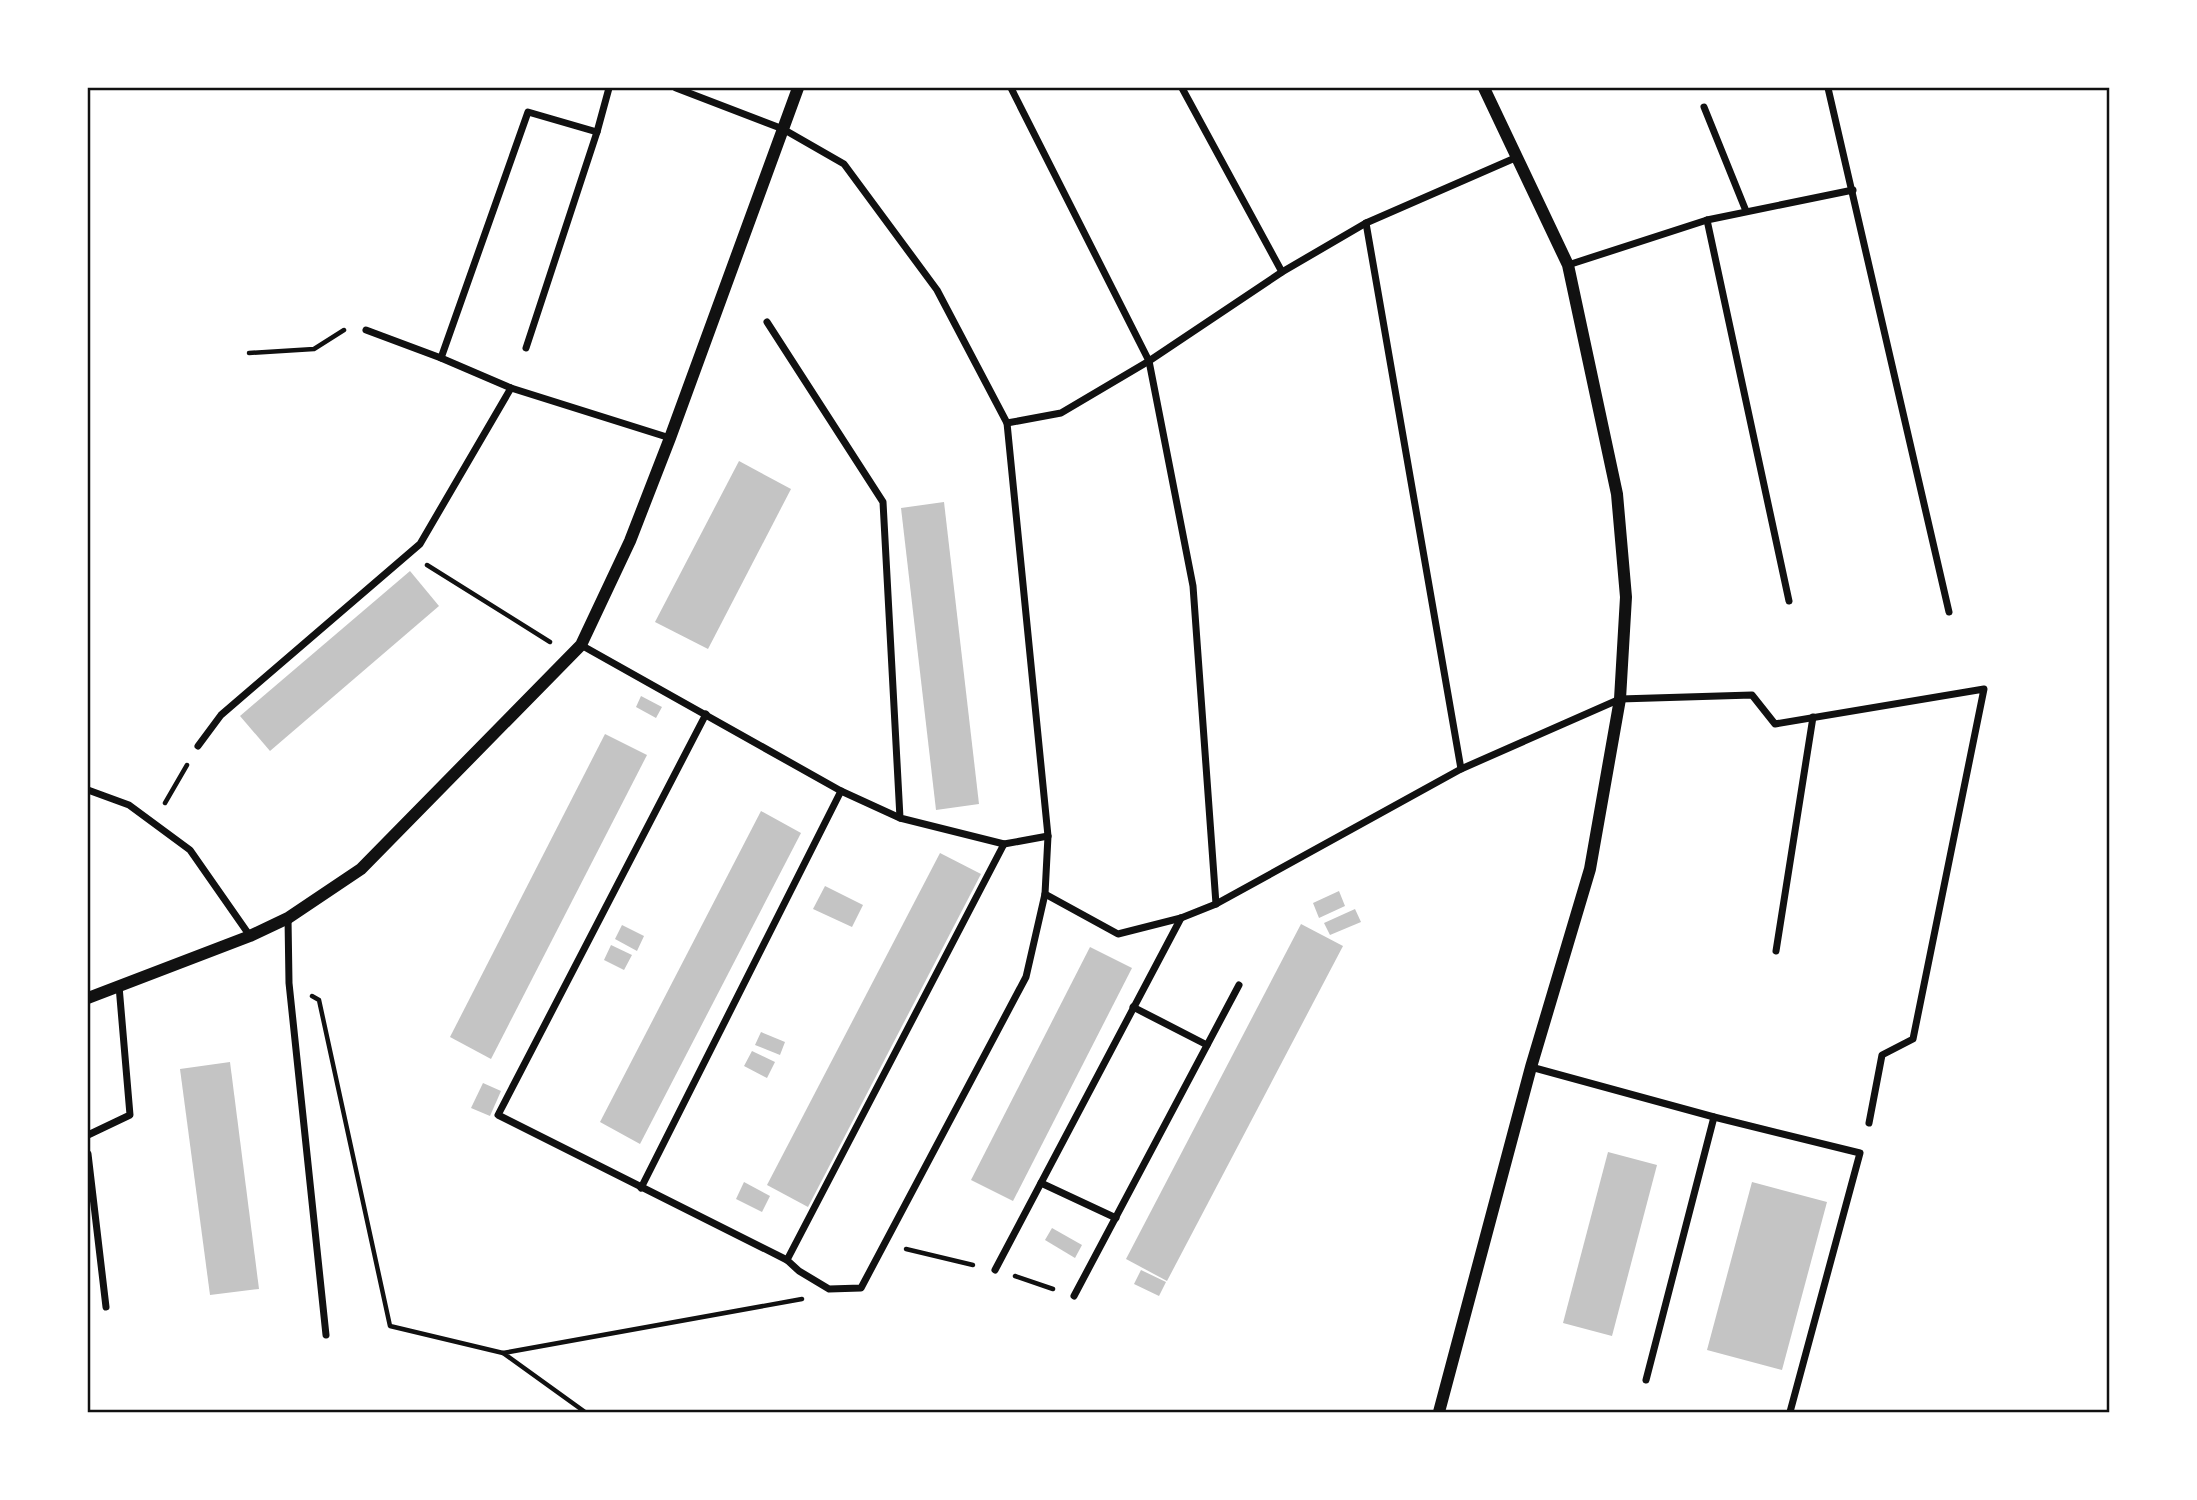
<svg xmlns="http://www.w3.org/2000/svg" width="2197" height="1500" font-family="Overpass,sans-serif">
  <rect width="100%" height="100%" fill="#fff"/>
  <g fill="#c4c4c4">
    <polygon points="739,461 791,489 708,649 655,622"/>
    <polygon points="944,502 979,804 936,810 901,508"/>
    <polygon points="410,571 439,606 270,751 240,716"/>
    <polygon points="641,696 662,707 656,718 636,707"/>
    <polygon points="605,734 647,755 491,1059 450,1037"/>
    <polygon points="761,811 801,833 640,1144 600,1122"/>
    <polygon points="940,853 981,874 808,1207 767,1185"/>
    <polygon points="825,886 863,905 852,927 813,909"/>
    <polygon points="1339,891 1345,906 1319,918 1313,903"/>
    <polygon points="1355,909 1361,922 1330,935 1324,923"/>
    <polygon points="1301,924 1343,946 1167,1281 1126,1259"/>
    <polygon points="622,925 644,936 637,951 615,939"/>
    <polygon points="611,945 632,955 624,970 604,960"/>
    <polygon points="1090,947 1132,968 1013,1201 971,1180"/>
    <polygon points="761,1032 785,1042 780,1055 755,1045"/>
    <polygon points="752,1051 775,1062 767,1078 744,1066"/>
    <polygon points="230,1062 259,1289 210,1295 180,1069"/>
    <polygon points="483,1083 501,1091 490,1116 471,1108"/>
    <polygon points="1608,1152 1657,1165 1612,1336 1563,1323"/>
    <polygon points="744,1182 770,1196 762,1212 736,1199"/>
    <polygon points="1752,1182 1827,1202 1782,1370 1707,1350"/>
    <polygon points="1052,1228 1082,1245 1075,1258 1045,1240"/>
    <polygon points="1141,1270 1166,1282 1159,1296 1134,1284"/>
  </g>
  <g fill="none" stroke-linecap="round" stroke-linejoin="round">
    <g stroke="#111" stroke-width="4.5">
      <polyline points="249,353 314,349 344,330"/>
      <polyline points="427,565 550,642"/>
      <polyline points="165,803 187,765"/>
      <polyline points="312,996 319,1000 390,1326 503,1353"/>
      <polyline points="906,1249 973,1265"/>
      <polyline points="1015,1276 1053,1289"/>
      <polyline points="585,1412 503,1353 802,1299"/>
    </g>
    <g stroke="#111" stroke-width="7">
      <polyline points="676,88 783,129 844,164 937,290 1007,423 1048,836 1045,894 1026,977 861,1288 829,1289 799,1271 787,1260 1004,844 900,818 883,502 767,322"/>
      <polyline points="1011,88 1149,361 1193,586 1216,904"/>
      <polyline points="1182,88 1282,272"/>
      <polyline points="1828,88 1949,612"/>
      <polyline points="1704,107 1746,211"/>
      <polyline points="1707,220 1789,601"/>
      <polyline points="1366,223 1461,769"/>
      <polyline points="1568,265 1707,220 1853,190"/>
      <polyline points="366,330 441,358 511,388 670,438"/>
      <polyline points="526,348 597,132 609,88"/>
      <polyline points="441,358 528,112 597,132"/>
      <polyline points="1007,423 1061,413 1149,361 1282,272 1366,223 1515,158"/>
      <polyline points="581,645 841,791 900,818"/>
      <polyline points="706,714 498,1115 787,1260"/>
      <polyline points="198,746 221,715 420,544 511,388"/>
      <polyline points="88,790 129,805 190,850 250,936"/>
      <polyline points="1004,844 1048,836"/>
      <polyline points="1045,894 1118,934 1181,918 1216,904 1461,769 1620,699 1752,695 1775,724 1984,689 1913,1039 1882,1055 1869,1123"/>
      <polyline points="288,918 289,983 326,1335"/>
      <polyline points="1776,951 1813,717"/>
      <polyline points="1133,1007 1207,1045"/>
      <polyline points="1531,1067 1714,1117 1860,1153 1790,1412"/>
      <polyline points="88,1135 130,1115 119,986"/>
      <polyline points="88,1154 106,1307"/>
      <polyline points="1041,1183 1116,1218"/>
      <polyline points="641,1188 841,791"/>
      <polyline points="995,1270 1181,918"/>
      <polyline points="1074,1296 1239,985"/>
      <polyline points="1646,1380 1714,1117"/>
    </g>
    <g stroke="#111" stroke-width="12">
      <polyline points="88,998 250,936 288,918 361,869 581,645 630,541 670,438 798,88"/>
      <polyline points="1439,1412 1531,1067 1590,869 1620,699 1626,597 1617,494 1568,265 1484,88"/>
    </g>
  </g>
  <rect width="2197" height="1500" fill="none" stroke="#ffffff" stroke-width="178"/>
  <rect x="89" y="89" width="2019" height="1322" fill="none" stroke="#111" stroke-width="2.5"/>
</svg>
